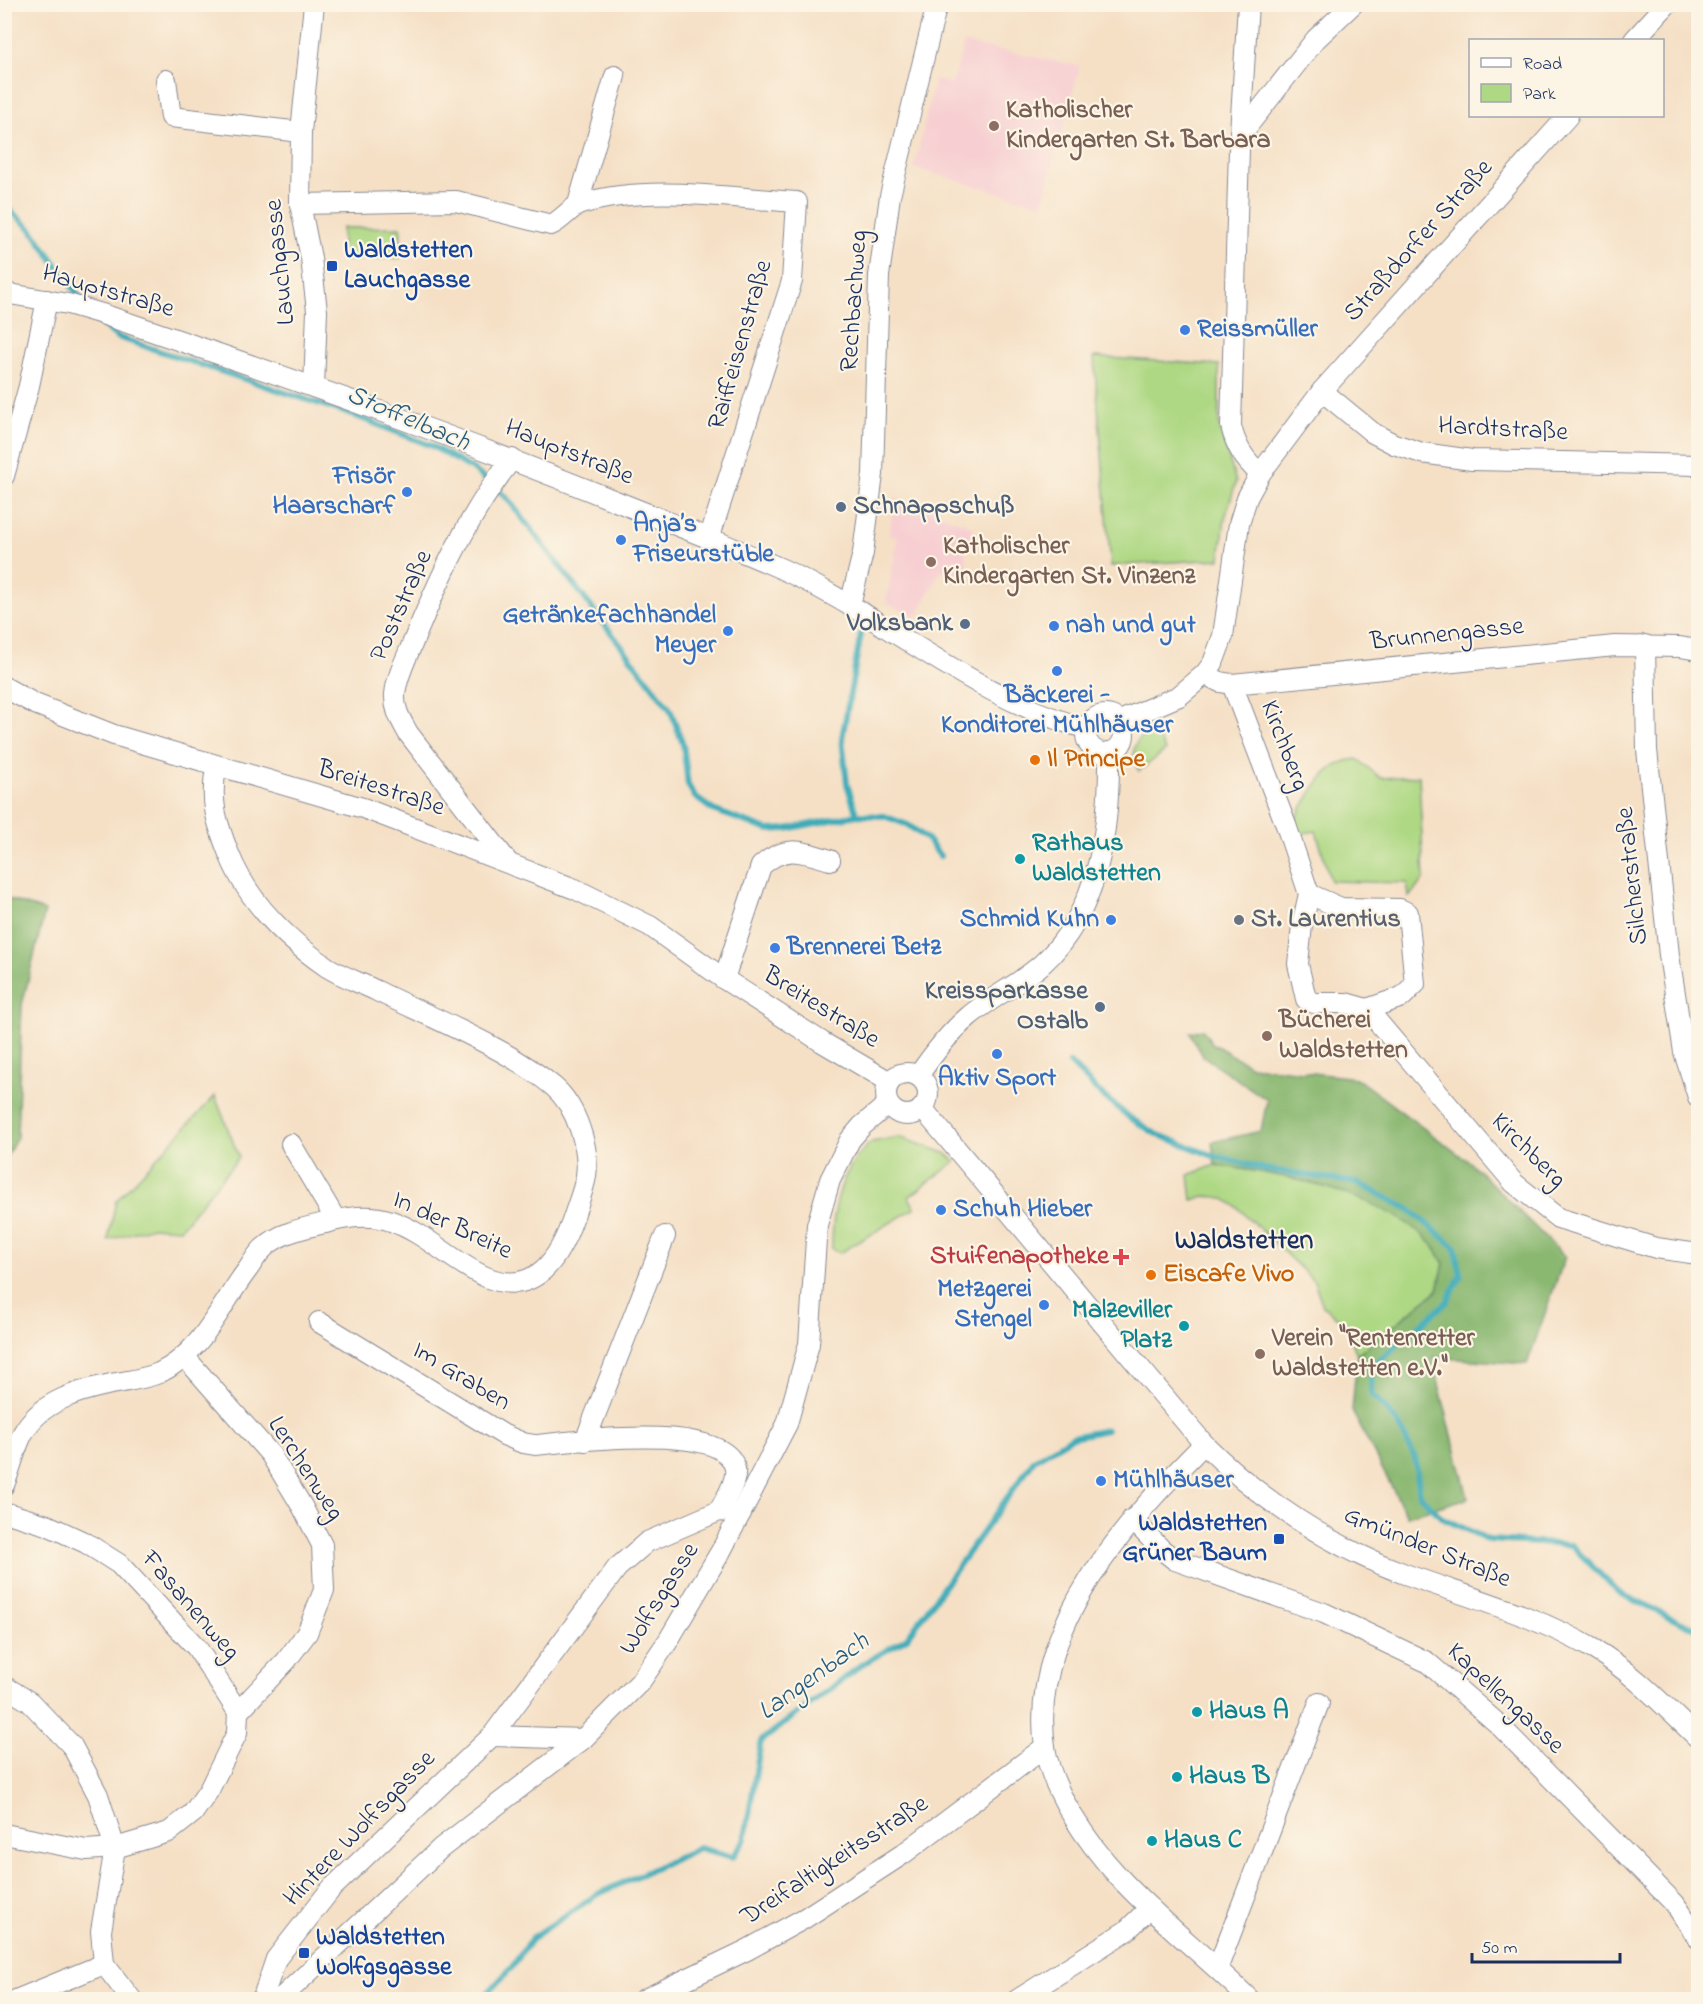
<svg xmlns="http://www.w3.org/2000/svg" width="1703" height="2004" font-family="'Indie Flower',sans-serif">
  <rect width="100%" height="100%" fill="#fcf5e5"/>
  <filter id="ink" filterUnits="userSpaceOnUse"><feTurbulence type="fractalNoise" baseFrequency=".0167" numOctaves="2"/><feDisplacementMap in="SourceGraphic" scale="12" xChannelSelector="R" yChannelSelector="G"/><feConvolveMatrix kernelMatrix="1 2 1 2 8 2 1 2 1" color-interpolation-filters="sRGB"/></filter>
  <filter id="wash" filterUnits="userSpaceOnUse"><feTurbulence type="fractalNoise" baseFrequency=".008" numOctaves="4" result="noise"/><feDisplacementMap in="SourceGraphic" scale="24" xChannelSelector="R" yChannelSelector="G"/><feGaussianBlur stdDeviation="1.35" result="paint"/><feColorMatrix in="noise" values="0 0 0 0 0 0 0 0 0 0 0 0 0 0 0 0 0 1.4 0 .05"/><feComposite in="paint" operator="in"/></filter>
  <g filter="url(#wash)">
    <rect width="100%" height="100%" fill="#f5e0c6"/>
    <g fill="#f7cfd2">
      <polygon points="964,43 1080,66 1042,205 914,168 935,79 952,84"/>
      <polygon points="894,498 974,527 965,550 968,580 950,571 948,574 941,570 916,617 886,603 898,537 889,536"/>
    </g>
    <g fill="#aed883" stroke="#648470" stroke-width="1.5">
      <polygon points="401,227 400,258 342,260 342,228"/>
      <polygon points="1094,357 1219,365 1219,425 1236,482 1225,518 1220,559 1111,566"/>
      <path d="M 1154,724 L 1165,751 L 1139,771 C 1127,750 1136,739 1154,724 Z"/>
      <path d="M 1357,759 L 1381,778 L 1419,776 L 1424,879 L 1409,897 L 1407,883 L 1331,881 L 1316,831 L 1297,834 L 1294,821 C 1312,794 1322,762 1357,759 Z"/>
      <polygon points="215,1096 239,1157 180,1229 152,1227 108,1240 116,1201"/>
      <path d="M 899,1137 L 945,1153 L 956,1161 L 909,1197 L 915,1208 L 840,1253 L 832,1249 C 832,1211 840,1167 872,1142 Z"/>
      <path d="M 1215,1165 C 1282,1174 1379,1192 1429,1240 C 1435,1246 1439,1256 1444,1263 L 1438,1290 L 1357,1355 L 1346,1325 L 1323,1306 L 1314,1281 L 1238,1208 C 1222,1195 1212,1194 1192,1200 L 1189,1175 Z"/>
    </g>
    <g fill="#8ab871" stroke="#527468" stroke-width="1.5">
      <polygon points="5,898 45,911 22,1005 17,1137 5,1160"/>
      <path d="M 1202,1029 L 1213,1044 L 1251,1066 L 1356,1078 L 1473,1165 L 1565,1257 L 1527,1364 L 1432,1357 L 1468,1498 L 1407,1516 L 1352,1411 L 1357,1355 L 1438,1290 L 1444,1263 C 1439,1256 1435,1246 1428,1240 C 1378,1192 1282,1174 1215,1165 L 1212,1142 L 1261,1131 L 1267,1100 L 1203,1056 L 1190,1033 Z"/>
    </g>
    <g fill="none" stroke-linecap="round" stroke-linejoin="round">
      <g stroke="#3cacb9" stroke-width="6">
        <polyline points="4,205 31,229 83,302"/>
        <polyline points="97,320 117,337 353,415 432,446 474,470 507,498 670,709 683,744 688,785 695,797 713,810 768,830 786,829 857,815 884,816 908,825 927,839 940,856"/>
        <polyline points="857,815 847,784 842,738 861,634"/>
        <polyline points="1070,1063 1101,1094 1129,1117 1156,1134 1211,1155 1265,1169 1358,1183 1410,1210 1455,1247 1461,1275 1447,1302 1372,1367 1371,1393 1398,1423 1415,1458 1420,1495 1442,1518 1489,1540 1571,1545 1619,1593 1684,1624 1698,1628"/>
        <polyline points="481,2000 512,1967 532,1938 596,1895 699,1848 733,1857 745,1839 761,1741 863,1664 907,1638 1034,1460 1072,1437 1106,1430"/>
      </g>
    </g>
  </g>
  <g filter="url(#ink)">
    <g fill="none" stroke-linecap="round" stroke-linejoin="round">
      <g stroke="#888892" stroke-width="22">
        <g id="minor">
          <polyline points="314,4 301,132 300,204 311,258 317,311 314,387"/>
          <path d="M 1248,4 L 1239,149 L 1231,426 C 1236,447 1244,459 1260,474"/>
          <polyline points="1634,40 1667,4"/>
          <polyline points="166,80 171,117 301,132"/>
          <polyline points="1242,133 1316,39 1353,4"/>
          <path d="M 300,204 L 456,201 L 551,225 C 562,220 572,206 581,204 C 647,184 728,198 797,202 L 792,281 L 709,539"/>
          <polyline points="578,204 615,76"/>
          <path d="M 4,293 L 68,304 L 102,314 C 275,373 448,433 618,502 C 673,524 728,545 782,569 C 882,615 980,702 1086,728"/>
          <polyline points="1322,391 1373,433 1394,444 1422,453 1472,460 1698,465"/>
          <polyline points="4,476 29,386 47,300"/>
          <polyline points="850,605 863,553 873,474 879,276 890,196 937,4"/>
          <polyline points="1645,645 1647,750 1669,955 1684,1052 1698,1097"/>
          <polyline points="1205,674 1220,682 1232,684 1615,646 1680,647 1698,650"/>
          <polyline points="1232,684 1286,825 1309,894 1302,925 1298,964 1306,999 1314,1003 1346,1003 1367,1009 1514,1183 1558,1218 1656,1248 1698,1254"/>
          <polyline points="4,687 35,704 114,735 363,808 575,889 650,926 724,979 822,1042 890,1082"/>
          <circle cx="1105" cy="734" r="19"/>
          <polyline points="1120,721 1179,696 1205,674 1213,663 1223,636 1239,524 1247,498 1260,474 1322,391 1568,116"/>
          <path d="M 507,861 L 408,733 C 401,720 394,710 395,694 C 397,676 406,659 413,642 C 439,579 469,513 512,459"/>
          <polyline points="1309,894 1341,908 1400,909 1408,913 1415,984 1402,997 1367,1009"/>
          <path d="M 724,979 L 761,866 C 785,844 801,851 830,860"/>
          <circle cx="907" cy="1094" r="21"/>
          <path d="M 918,1076 C 933,1054 948,1034 968,1017 C 991,997 1020,984 1042,964 C 1100,911 1110,826 1109,752"/>
          <path d="M 922,1108 L 1204,1444 C 1259,1499 1331,1547 1405,1574 C 1468,1597 1536,1615 1595,1650 C 1634,1673 1665,1707 1698,1738"/>
          <polyline points="291,1144 336,1220"/>
          <path d="M 319,1322 L 504,1435 L 523,1443 L 535,1445 C 570,1442 727,1420 735,1469 C 737,1483 725,1499 719,1511"/>
          <polyline points="184,1356 271,1455 303,1508 322,1545 324,1590 307,1633 286,1661 238,1712"/>
          <polyline points="585,1441 665,1236"/>
          <path d="M 1204,1444 C 1127,1521 1028,1628 1045,1747 C 1051,1791 1088,1843 1118,1876 C 1158,1920 1207,1957 1250,2000"/>
          <path d="M 4,1485 C 11,1468 15,1448 23,1433 C 41,1401 78,1391 111,1384 C 126,1381 145,1379 159,1373 C 202,1353 221,1304 248,1269 C 253,1262 258,1252 265,1247 C 280,1232 309,1227 329,1222 C 348,1217 372,1214 391,1221 C 426,1233 452,1262 486,1277 C 536,1298 560,1257 574,1216 C 578,1203 584,1189 586,1176 C 590,1148 576,1106 554,1087 C 508,1048 432,1018 377,991 C 361,983 343,977 327,967 C 285,938 248,902 229,854 C 216,821 210,802 216,767"/>
          <polyline points="4,1512 47,1525 86,1543 119,1564 197,1648 238,1712 237,1733 209,1790 193,1813 169,1832 115,1848 86,1850 4,1834"/>
          <polyline points="1132,1519 1161,1549 1175,1560 1324,1613 1427,1662 1498,1724 1675,1904 1698,1938"/>
          <polyline points="4,1686 30,1702 72,1746 98,1795 115,1848 101,1931 104,1964 132,2000"/>
          <polyline points="492,1736 583,1739"/>
          <polyline points="1218,1967 1319,1703"/>
          <polyline points="16,2000 104,1964"/>
          <polyline points="262,2000 276,1959 331,1889 492,1736 617,1568 647,1542 719,1511 741,1513"/>
          <polyline points="279,2000 441,1848 583,1739 640,1682 668,1641 721,1551 787,1424 809,1344 817,1225 830,1180 850,1140 862,1126 888,1104"/>
          <polyline points="643,2000 747,1950 805,1918 903,1854 1045,1747"/>
          <polyline points="1017,2000 1126,1931 1150,1908"/>
        </g>
      </g>
      <use href="#minor" stroke="#fff" stroke-width="20"/>
    </g>
  </g>
  <g fill="#8d6e63" stroke="#fcf5e5" stroke-width="2">
    <circle cx="994" cy="126" r="6"/>
    <circle cx="931" cy="562" r="6"/>
    <circle cx="1267" cy="1036" r="6"/>
    <circle cx="1260" cy="1354" r="6"/>
  </g>
  <g fill="#1a4fb4" stroke="#fcf5e5" stroke-width="2">
    <rect x="326" y="260" width="12" height="12" rx="3"/>
    <rect x="1273" y="1533" width="12" height="12" rx="3"/>
    <rect x="298" y="1947" width="12" height="12" rx="3"/>
  </g>
  <g fill="#3f7fe0" stroke="#fcf5e5" stroke-width="2">
    <circle cx="1185" cy="330" r="6"/>
    <circle cx="407" cy="492" r="6"/>
    <circle cx="621" cy="540" r="6"/>
    <circle cx="1054" cy="626" r="6"/>
    <circle cx="728" cy="631" r="6"/>
    <circle cx="1057" cy="671" r="6"/>
    <circle cx="1111" cy="920" r="6"/>
    <circle cx="775" cy="948" r="6"/>
    <circle cx="997" cy="1054" r="6"/>
    <circle cx="941" cy="1210" r="6"/>
    <circle cx="1044" cy="1305" r="6"/>
    <circle cx="1101" cy="1481" r="6"/>
  </g>
  <g fill="#5c6f8a" stroke="#fcf5e5" stroke-width="2">
    <circle cx="841" cy="507" r="6"/>
    <circle cx="965" cy="624" r="6"/>
    <circle cx="1100" cy="1007" r="6"/>
  </g>
  <g fill="#e8710a" stroke="#fcf5e5" stroke-width="2">
    <circle cx="1035" cy="760" r="6"/>
    <circle cx="1151" cy="1275" r="6"/>
  </g>
  <g fill="#0f9aa8" stroke="#fcf5e5" stroke-width="2">
    <circle cx="1020" cy="859" r="6"/>
    <circle cx="1184" cy="1326" r="6"/>
    <circle cx="1197" cy="1712" r="6"/>
    <circle cx="1177" cy="1777" r="6"/>
    <circle cx="1152" cy="1841" r="6"/>
  </g>
  <circle fill="#6b7280" stroke="#fcf5e5" stroke-width="2" cx="1239" cy="920" r="6"/>
  <path fill="#e0444e" stroke="#fcf5e5" stroke-width="2" d="M1118 1248h6v6h6v6h-6v6h-6v-6h-6v-6h6z"/>
  <g text-anchor="middle" dominant-baseline="central" stroke-width="4.5" stroke-linejoin="round" paint-order="stroke">
    <g font-size="26" font-weight="bold" fill="#785e54" stroke="#fcf5e5" text-anchor="start">
      <text x="1006" y="111">Katholischer<tspan x="1006" dy="30">Kindergarten St. Barbara</tspan></text>
      <text x="943" y="547">Katholischer<tspan x="943" dy="30">Kindergarten St. Vinzenz</tspan></text>
      <text x="1279" y="1021">Bücherei<tspan x="1279" dy="30">Waldstetten</tspan></text>
      <text x="1272" y="1339">Verein "Rentenretter<tspan x="1272" dy="30">Waldstetten e.V."</tspan></text>
    </g>
    <g font-size="26" fill="#1b2f5e" stroke="#fcf5e5">
      <text transform="translate(1419 241) rotate(-48)">Straßdorfer Straße</text>
      <text transform="translate(281 262) rotate(-96)">Lauchgasse</text>
      <text transform="translate(108 292) rotate(16)">Hauptstraße</text>
      <text transform="translate(855 301) rotate(-86)">Rechbachweg</text>
      <text transform="translate(741 345) rotate(-74)">Raiffeisenstraße</text>
      <text transform="translate(1503 430) rotate(3)">Hardtstraße</text>
      <text transform="translate(569 453) rotate(22)">Hauptstraße</text>
      <text transform="translate(402 606) rotate(-66)">Poststraße</text>
      <text transform="translate(1447 635) rotate(-6)">Brunnengasse</text>
      <text transform="translate(1284 746) rotate(69)">Kirchberg</text>
      <text transform="translate(381 789) rotate(18)">Breitestraße</text>
      <text transform="translate(1633 876) rotate(-96)">Silcherstraße</text>
      <text transform="translate(821 1008) rotate(32)">Breitestraße</text>
      <text transform="translate(1528 1151) rotate(45)">Kirchberg</text>
      <text transform="translate(452 1226) rotate(25)">In der Breite</text>
      <text transform="translate(461 1377) rotate(31)">Im Graben</text>
      <text transform="translate(305 1469) rotate(57)">Lerchenweg</text>
      <text transform="translate(1427 1548) rotate(22)">Gmünder Straße</text>
      <text transform="translate(660 1599) rotate(-58)">Wolfsgasse</text>
      <text transform="translate(190 1606) rotate(49)">Fasanenweg</text>
      <text transform="translate(1505 1699) rotate(43)">Kapellengasse</text>
      <text transform="translate(360 1829) rotate(-46)">Hintere Wolfsgasse</text>
      <text transform="translate(835 1861) rotate(-33)">Dreifaltigkeitsstraße</text>
    </g>
    <g font-size="26" font-weight="bold" fill="#164399" stroke="#fcf5e5" text-anchor="start">
      <text x="344" y="251">Waldstetten<tspan x="344" dy="30">Lauchgasse</tspan></text>
      <text x="1267" y="1524" text-anchor="end">Waldstetten<tspan x="1267" dy="30">Grüner Baum</tspan></text>
      <text x="316" y="1938">Waldstetten<tspan x="316" dy="30">Wolfgsgasse</tspan></text>
    </g>
    <g font-size="26" font-weight="bold" fill="#366cbe" stroke="#fcf5e5" text-anchor="start">
      <text x="1197" y="330">Reissmüller</text>
      <text x="395" y="477" text-anchor="end">Frisör<tspan x="395" dy="30">Haarscharf</tspan></text>
      <text x="633" y="525">Anja’s<tspan x="633" dy="30">Friseurstüble</tspan></text>
      <text x="716" y="616" text-anchor="end">Getränkefachhandel<tspan x="716" dy="30">Meyer</tspan></text>
      <text x="1066" y="626">nah und gut</text>
      <text x="1057" y="696" text-anchor="middle">Bäckerei -<tspan x="1057" dy="30">Konditorei Mühlhäuser</tspan></text>
      <text x="1099" y="920" text-anchor="end">Schmid Kuhn</text>
      <text x="787" y="948">Brennerei Betz</text>
      <text x="997" y="1079" text-anchor="middle">Aktiv Sport</text>
      <text x="953" y="1210">Schuh Hieber</text>
      <text x="1032" y="1290" text-anchor="end">Metzgerei<tspan x="1032" dy="30">Stengel</tspan></text>
      <text x="1113" y="1481">Mühlhäuser</text>
    </g>
    <g font-size="26" font-weight="bold" fill="#4e5e75" stroke="#fcf5e5" text-anchor="end">
      <text x="853" y="507" text-anchor="start">Schnappschuß</text>
      <text x="953" y="624">Volksbank</text>
      <text x="1088" y="992">Kreissparkasse<tspan x="1088" dy="30">Ostalb</tspan></text>
    </g>
    <g font-size="26" font-weight="bold" fill="#c56008" stroke="#fcf5e5" text-anchor="start">
      <text x="1047" y="760">Il Principe</text>
      <text x="1163" y="1275">Eiscafe Vivo</text>
    </g>
    <g font-size="26" font-weight="bold" fill="#0d838f" stroke="#fcf5e5" text-anchor="start">
      <text x="1032" y="844">Rathaus<tspan x="1032" dy="30">Waldstetten</tspan></text>
      <text x="1172" y="1311" text-anchor="end">Malzeviller<tspan x="1172" dy="30">Platz</tspan></text>
      <text x="1209" y="1712">Haus A</text>
      <text x="1189" y="1777">Haus B</text>
      <text x="1164" y="1841">Haus C</text>
    </g>
    <g font-size="26" font-weight="bold" fill="#5b616d" stroke="#fcf5e5" text-anchor="start">
      <text x="1251" y="920">St. Laurentius</text>
    </g>
    <g font-size="26" font-weight="bold" fill="#be3a42" stroke="#fcf5e5" text-anchor="end">
      <text x="1109" y="1257">Stuifenapotheke</text>
    </g>
    <g font-size="27" font-style="italic" fill="#275b7e" stroke="#fcf5e5">
      <text transform="translate(408 419) rotate(23)">Stoffelbach</text>
      <text transform="translate(814 1677) rotate(-36)">Langenbach</text>
    </g>
    <g font-size="28" font-weight="bold" fill="#1b2f5e" stroke="#fcf5e5">
      <text x="1244" y="1241">Waldstetten</text>
    </g>
  </g>
  <rect width="1703" height="2004" fill="none" stroke="#fcf5e5" stroke-width="24"/>
  <rect x="1469" y="39" width="195" height="78" fill="#fcf5e5" stroke="#a2a6af" stroke-width="1.5"/>
  <rect x="1481" y="58" width="30" height="9" fill="#ffffff" stroke="#a2a6af" stroke-width="1.5"/>
  <text x="1523" y="69" font-size="18" fill="#1b2f5e">Road</text>
  <rect x="1481" y="84" width="30" height="18" fill="#aed883" stroke="#a2a6af" stroke-width="1.5"/>
  <text x="1523" y="99" font-size="18" fill="#1b2f5e">Park</text>
  <path d="M1472 1953v9h148v-9" fill="none" stroke="#1b2f5e" stroke-width="3"/>
  <text x="1481" y="1953" font-size="18" fill="#1b2f5e" stroke="#fcf5e5" stroke-width="4.5" paint-order="stroke">50 m</text>
</svg>
